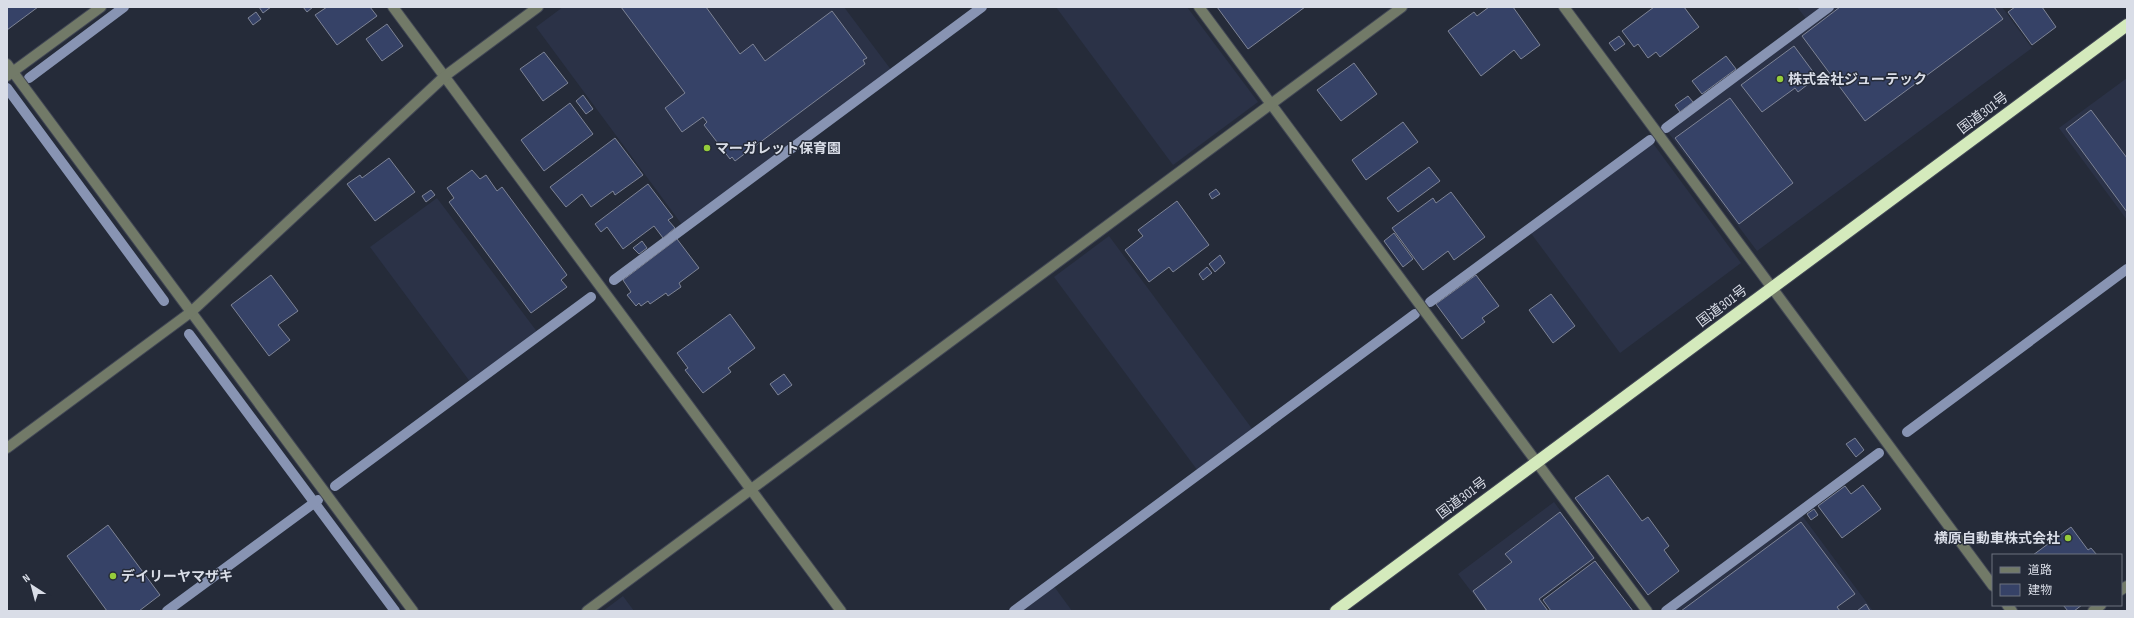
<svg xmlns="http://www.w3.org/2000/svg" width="2134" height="618" font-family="'Sofia Sans Condensed','Noto Sans JP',sans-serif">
  <rect width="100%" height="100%" fill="#252b39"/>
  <g fill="#2b3247">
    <polygon points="563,7 844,7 892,71 683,226 536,27"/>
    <polygon points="1056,7 1187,7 1258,102 1173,165"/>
    <polygon points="1797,7 1824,7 1807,20"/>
    <polygon points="1834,7 2002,7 2032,48 1757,251 1667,131"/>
    <polygon points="2127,78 2127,220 2059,128"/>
    <polygon points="1652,142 1741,263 1620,353 1530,232"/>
    <polygon points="437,198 538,333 471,383 370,247"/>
    <polygon points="1109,236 1253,430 1198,471 1054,277"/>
    <polygon points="1554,502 1596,559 1541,599 1549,611 1486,611 1458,574"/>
    <polygon points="1801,514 1873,611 1670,611"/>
    <polygon points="1053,585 1072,611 1019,611"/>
    <polygon points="623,596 634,611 603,611"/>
  </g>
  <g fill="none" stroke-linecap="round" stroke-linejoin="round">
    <g stroke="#8894b3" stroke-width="10">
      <polyline points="29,78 124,7"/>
      <polyline points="7,88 164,301"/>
      <polyline points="1666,128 1829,7"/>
      <polyline points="614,280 982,7"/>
      <polyline points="1430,302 1650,140"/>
      <polyline points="189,334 395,611"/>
      <polyline points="1907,432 2127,269"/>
      <polyline points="335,486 591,297"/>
      <polyline points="167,611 318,500"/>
      <polyline points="1014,611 1415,314"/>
      <polyline points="1666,611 1879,453"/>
    </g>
  </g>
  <g fill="#364267" stroke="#7e8496">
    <polygon points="7,7 38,7 7,30"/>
    <polygon points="259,7 271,7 263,13"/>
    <polygon points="303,7 313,7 307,12"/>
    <polygon points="327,7 370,7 377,16 337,45 315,15"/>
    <polygon points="621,7 706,7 740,54 753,44 765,61 832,11 867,58 863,60 865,64 735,161 732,157 730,159 704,125 707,122 703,117 682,132 665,108 685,93"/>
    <polygon points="1217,7 1305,7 1248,49"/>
    <polygon points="1489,7 1513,7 1540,45 1521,59 1514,50 1481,76 1448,31 1474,12 1477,16"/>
    <polygon points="1654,7 1684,7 1699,27 1660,57 1656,52 1648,58 1638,44 1634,47 1622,31"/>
    <polygon points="1840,7 1994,7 2003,19 1865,121 1802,36"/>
    <polygon points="2015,7 2042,7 2056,27 2032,45 2008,12"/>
    <polygon points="256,12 261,19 253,25 248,18"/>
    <polygon points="387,24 403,46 382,61 366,39"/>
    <polygon points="1619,36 1625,44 1615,51 1609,43"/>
    <polygon points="1794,46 1814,73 1809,77 1812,81 1798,92 1795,88 1762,112 1741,85"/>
    <polygon points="544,52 568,83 543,101 520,69"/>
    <polygon points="1726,56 1736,69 1702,94 1692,81"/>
    <polygon points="1354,63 1377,94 1341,121 1317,90"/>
    <polygon points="583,95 593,109 586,114 576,101"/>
    <polygon points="1688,96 1693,102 1680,112 1675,105"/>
    <polygon points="1730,98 1793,183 1739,224 1675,138"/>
    <polygon points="570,103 593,134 544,171 521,140"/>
    <polygon points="2091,110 2127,158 2127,212 2066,129"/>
    <polygon points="1403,122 1418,142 1366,180 1352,160"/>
    <polygon points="615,138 643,175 615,195 613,191 591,207 582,194 566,207 550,187"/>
    <polygon points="389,158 415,192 375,221 347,184 360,175 362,178"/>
    <polygon points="1429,167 1440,181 1398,212 1387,198"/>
    <polygon points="472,170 480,179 486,175 497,191 502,187 567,275 561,280 567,287 531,313 449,202 454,198 447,188"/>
    <polygon points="648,184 673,217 668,220 675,228 663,238 654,226 623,249 607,227 601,232 595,224"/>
    <polygon points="1216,189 1220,194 1212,199 1209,194"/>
    <polygon points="431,190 435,195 426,202 422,196"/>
    <polygon points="1451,192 1485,237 1454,260 1448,251 1423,270 1392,228 1433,198 1436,203"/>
    <polygon points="1177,201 1209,245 1173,272 1169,267 1149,282 1125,250 1143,236 1138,230"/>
    <polygon points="1394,233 1413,259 1403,267 1384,241"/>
    <polygon points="677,239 699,268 679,283 681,287 668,296 666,293 650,304 648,301 641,306 639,303 636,306 627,295 631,292 623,280"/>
    <polygon points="642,241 647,248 639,254 633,248"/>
    <polygon points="1220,255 1225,263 1215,272 1209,264"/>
    <polygon points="1207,267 1212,273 1203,280 1199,274"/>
    <polygon points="271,275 298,311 278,325 290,340 269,356 231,305"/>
    <polygon points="1476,275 1499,306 1482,318 1485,322 1462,339 1436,304"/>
    <polygon points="1551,294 1575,326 1553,343 1529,310"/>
    <polygon points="730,314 755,348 728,368 731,372 703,393 685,370 688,368 677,353"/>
    <polygon points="784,374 792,385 778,395 770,384"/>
    <polygon points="1855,438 1864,450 1856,457 1846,444"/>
    <polygon points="1608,475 1642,521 1648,517 1669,546 1664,550 1679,571 1648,595 1575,498"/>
    <polygon points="1863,485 1881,509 1842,538 1818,506 1845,486 1851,494"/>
    <polygon points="1814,509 1818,515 1811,520 1807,514"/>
    <polygon points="1560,512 1594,558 1539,599 1548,611 1487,611 1473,591 1512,562 1505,554"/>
    <polygon points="1801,522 1855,594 1837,607 1840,611 1681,611"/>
    <polygon points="108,525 160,595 139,611 107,611 67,556"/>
    <polygon points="2071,527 2088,550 2091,548 2097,555 2033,555"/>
    <polygon points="1595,561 1633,611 1551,611 1543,600"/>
    <polygon points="1866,604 1870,611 1857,611"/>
    <polygon points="2063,605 2082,605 2074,611 2068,611"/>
  </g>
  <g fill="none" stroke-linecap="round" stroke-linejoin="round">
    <g stroke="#424755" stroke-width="12">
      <g id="minor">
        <polyline points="393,7 841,611"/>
        <polyline points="1199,7 1647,611"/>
        <polyline points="1564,7 1993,586"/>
        <polyline points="7,64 413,611"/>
        <polyline points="7,76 101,7"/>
        <polyline points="7,448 191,312 445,76 538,7"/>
        <polyline points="2121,590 2127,586"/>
        <polyline points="2007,605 2012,611"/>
        <polyline points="587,611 1402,7"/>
        <polyline points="2093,611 2101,605"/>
      </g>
    </g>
    <g stroke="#424755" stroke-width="14">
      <polyline id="highway" points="1336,611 2127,25"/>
    </g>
    <use href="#minor" stroke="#727a68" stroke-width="10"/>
    <use href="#highway" stroke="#d4eabc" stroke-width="12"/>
  </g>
  <g fill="#95cc3b" stroke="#252b39" stroke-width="1.5">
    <circle cx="1780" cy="79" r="4"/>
    <circle cx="707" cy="148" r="4"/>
    <circle cx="2068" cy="538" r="4"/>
    <circle cx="113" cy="576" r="4"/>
  </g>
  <g text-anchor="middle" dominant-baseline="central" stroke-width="3" stroke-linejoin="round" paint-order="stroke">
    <g font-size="14" font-weight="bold" fill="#d9dde7" stroke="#252b39" text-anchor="start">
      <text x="1788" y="79">株式会社ジューテック</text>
      <text x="715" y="148">マーガレット保育園</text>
      <text x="2060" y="538" text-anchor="end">横原自動車株式会社</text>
      <text x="121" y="576">デイリーヤマザキ</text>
    </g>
    <g font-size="14" fill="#d9dde7" stroke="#252b39">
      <text transform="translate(1983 113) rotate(-37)">国道301号</text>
      <text transform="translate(1722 306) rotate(-37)">国道301号</text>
      <text transform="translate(1462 498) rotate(-37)">国道301号</text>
    </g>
  </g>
  <rect width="2134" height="618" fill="none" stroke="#d9dde7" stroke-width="16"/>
  <rect x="1992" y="554" width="130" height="52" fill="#252b39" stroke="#6d727f"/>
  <rect x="2000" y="567" width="20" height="6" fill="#727a68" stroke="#6d727f"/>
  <text x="2028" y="574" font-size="12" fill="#d9dde7">道路</text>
  <rect x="2000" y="584" width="20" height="12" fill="#364267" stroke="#6d727f"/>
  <text x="2028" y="594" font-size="12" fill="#d9dde7">建物</text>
  <g transform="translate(32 586) rotate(324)" stroke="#252b39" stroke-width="3" paint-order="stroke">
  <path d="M0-3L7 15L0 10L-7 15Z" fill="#d9dde7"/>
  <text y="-6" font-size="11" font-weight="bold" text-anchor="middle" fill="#d9dde7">N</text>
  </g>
</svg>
